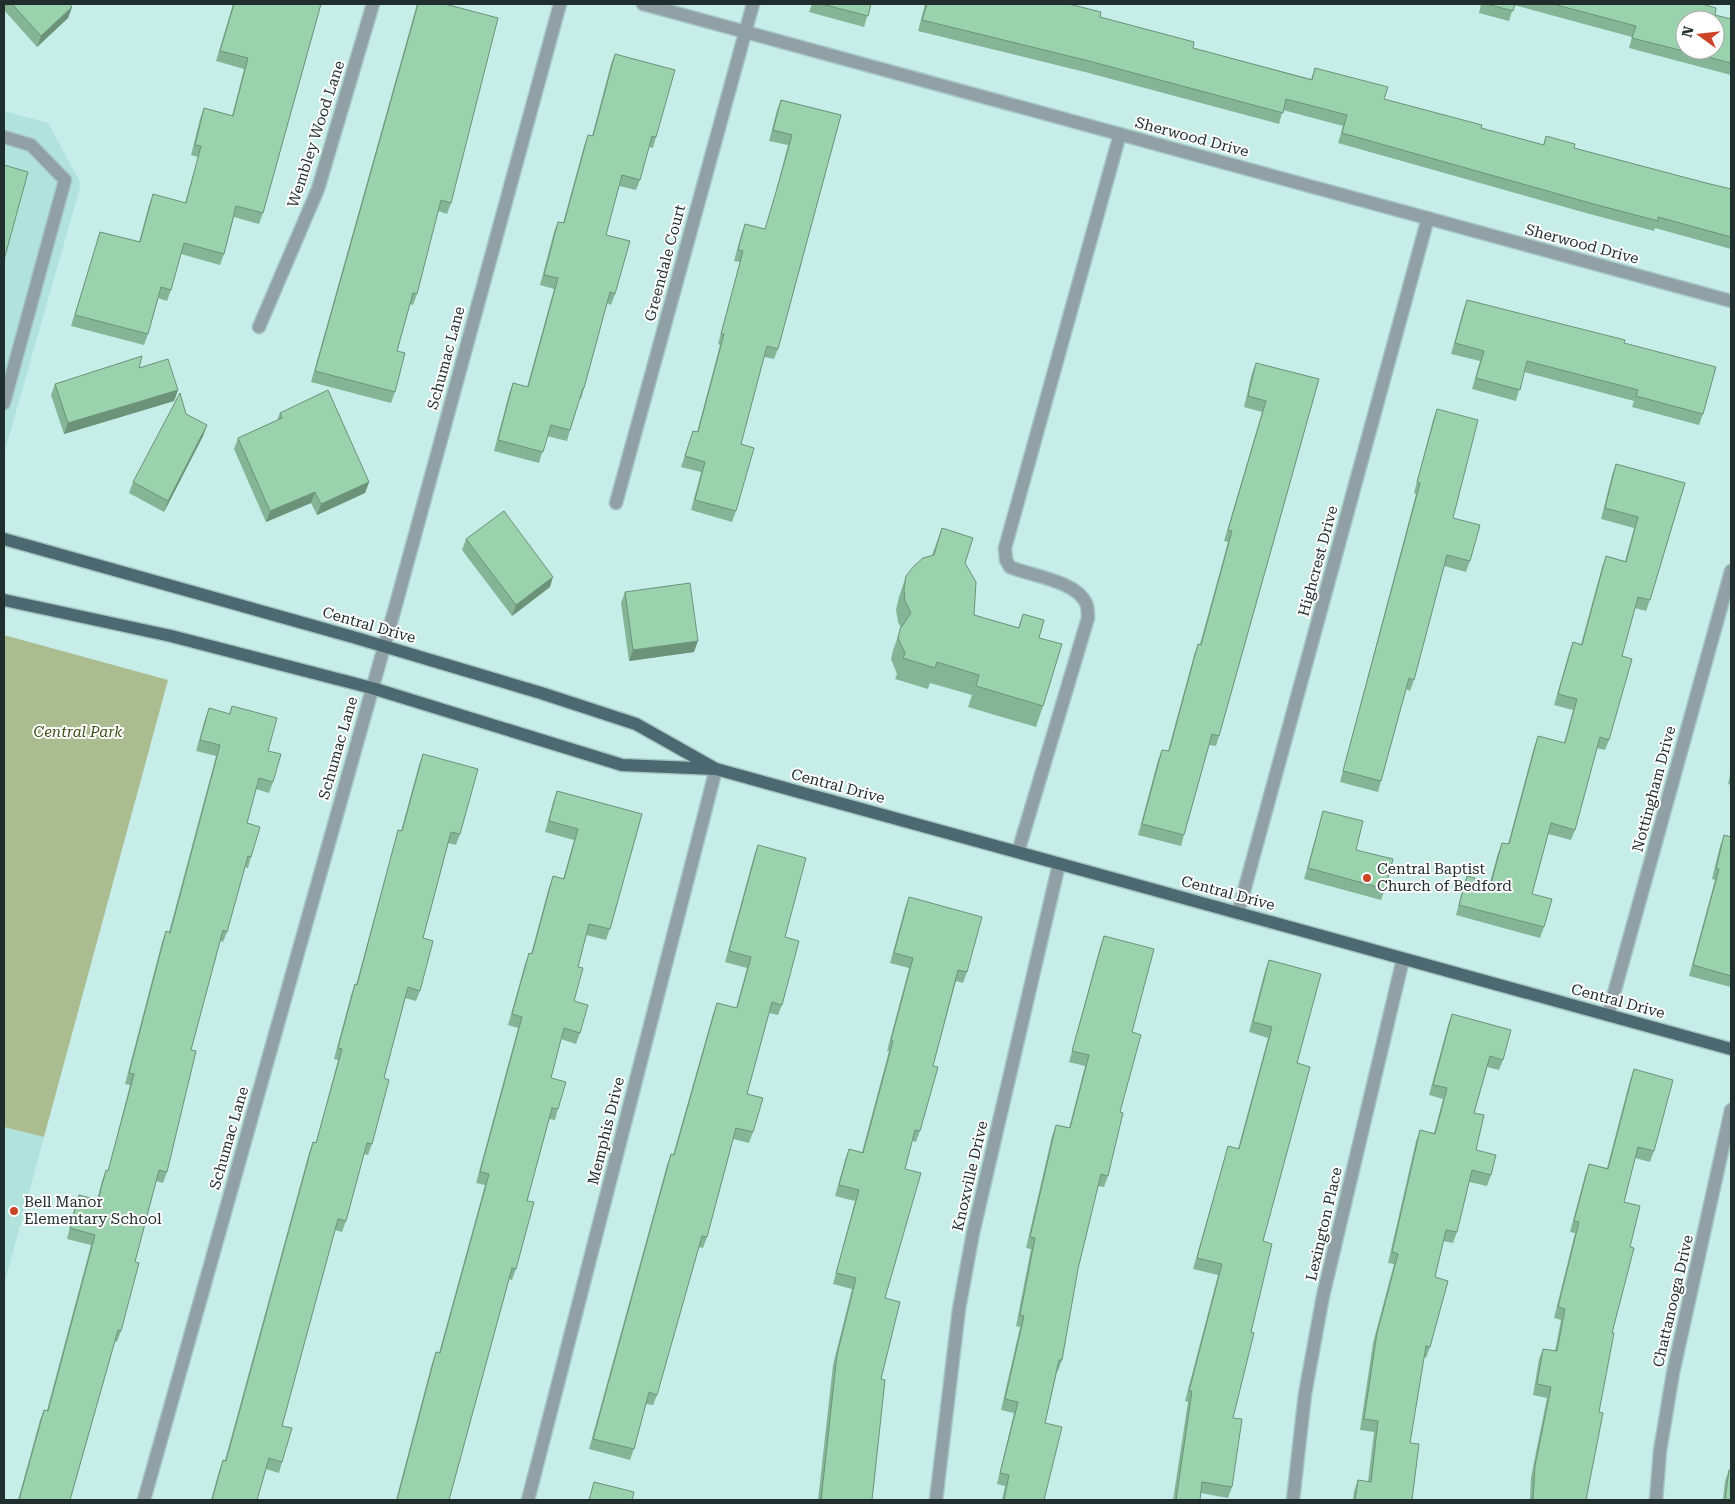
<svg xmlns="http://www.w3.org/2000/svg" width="1735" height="1504" font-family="'Roboto Serif',serif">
  <rect width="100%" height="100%" fill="#c6ede8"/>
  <g fill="#b2e2dc">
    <polygon points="4,111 48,123 81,184 4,454"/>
    <polygon points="4,1127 44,1137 4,1285"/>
  </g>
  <polygon fill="#abbc91" points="4,635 168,680 44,1137 4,1127"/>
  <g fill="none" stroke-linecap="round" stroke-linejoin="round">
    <g stroke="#a5c7c3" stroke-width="15">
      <g id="minor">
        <polyline points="643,4 1731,301"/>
        <polyline points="4,137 31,145 65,180 4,403"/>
        <polyline points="259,327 318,189 373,4"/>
        <polyline points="616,503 753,4"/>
        <path d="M 1018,852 L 1088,618 C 1088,613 1088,607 1086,603 C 1076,581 1032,576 1010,567 L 1006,560 L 1005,548 L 1120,134"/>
        <polyline points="1238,913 1428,218"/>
        <polyline points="1608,1015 1731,571"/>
        <polyline points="144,1500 395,608 560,4"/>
        <polyline points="528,1500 716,769"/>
        <polyline points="936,1500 959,1309 973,1233 1059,864"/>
        <polyline points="1293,1500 1305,1394 1323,1296 1403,959"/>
        <polyline points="1656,1500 1660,1451 1673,1373 1731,1110"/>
      </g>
    </g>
    <g stroke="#a5c7c3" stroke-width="15">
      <g id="major">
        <polyline points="4,539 353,637 541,693 636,724 714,768"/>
        <polyline points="4,600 171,636 372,688 622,765 716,769 1731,1049"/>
      </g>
    </g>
    <use href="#minor" stroke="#91a0a5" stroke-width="12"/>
    <use href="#major" stroke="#4c6870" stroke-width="12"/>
  </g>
  <g fill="#84b596">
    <polygon points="4,4 69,4 72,7 68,18 37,47 4,10"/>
    <polygon points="233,4 321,4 263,213 259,224 234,217 224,254 220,265 181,254 171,290 167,301 158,298 148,334 144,345 71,326 100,232 139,242 149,205 153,194 185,203 198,157 191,155 200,119 204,108 232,116 244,69 216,61"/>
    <polygon points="417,4 445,4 451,203 447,214 438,211 417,294 413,305 410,304 397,351 395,392 391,403 311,382"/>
    <polygon points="812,4 871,4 864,27 809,12"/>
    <polygon points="925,4 1069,4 1100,17 1193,48 1311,79 1315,68 1384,99 1481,128 1543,145 1546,136 1574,148 1706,183 1731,189 1731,249 1655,228 1654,231 1586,213 1338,143 1343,126 1283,110 1279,124 1085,72 918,31"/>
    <polygon points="1481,4 1702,4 1715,15 1731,19 1731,75 1629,48 1632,37 1514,5 1509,21 1479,13"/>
    <polygon points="615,54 656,137 653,148 649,147 640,180 636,190 619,186 606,235 615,294 611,305 607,303 584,388 581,399 579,399 570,430 567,441 547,436 539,463 494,451 509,394 513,383 527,387 554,289 540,285 554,232 558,222 563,223 584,146 588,135 592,136 611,64"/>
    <polygon points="781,100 841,115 778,349 774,359 764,357 741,444 736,511 732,522 691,510 701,472 681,467 693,431 697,432 720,345 718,344 740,262 734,261 741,235 745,224 765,229 773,203 788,145 769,141 777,110"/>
    <polygon points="1467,300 1624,343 1703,414 1699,425 1632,407 1634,401 1524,372 1516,401 1472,389 1480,361 1451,354 1463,311"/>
    <polygon points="1256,363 1319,379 1219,736 1216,746 1209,745 1184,835 1181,846 1138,835 1158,760 1162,750 1168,751 1194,655 1198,644 1200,644 1228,542 1224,541 1262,412 1244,407 1252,373"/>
    <polygon points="139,368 178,390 174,401 64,434 51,395 55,384"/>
    <polygon points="1437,409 1453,518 1470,561 1466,572 1444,566 1414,680 1410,691 1406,689 1381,781 1378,792 1340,782 1416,494 1414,493 1433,420"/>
    <polygon points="280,413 369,482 365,493 317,515 311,503 266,522 234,449 238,438 277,420"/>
    <polygon points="186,414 207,425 203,436 164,512 129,493 133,482"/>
    <polygon points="1616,464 1685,483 1650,600 1646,611 1635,608 1622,656 1609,740 1605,750 1597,748 1575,830 1571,840 1548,834 1532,894 1544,927 1540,938 1456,915 1463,887 1467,876 1490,882 1498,853 1502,843 1508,844 1534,747 1538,736 1564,743 1573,710 1554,705 1569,653 1573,642 1581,644 1602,567 1606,556 1625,561 1634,528 1601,519 1612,475"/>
    <polygon points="942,528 965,563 974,615 1018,628 1023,614 1039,638 1043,706 1036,727 968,707 972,695 930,683 928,689 895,679 897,674 891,659 893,650 901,628 898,622 896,610 899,597 906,576 932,555"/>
    <polygon points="466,539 550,587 512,616 462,550"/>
    <polygon points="625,592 694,652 629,661 621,603"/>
    <polygon points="232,706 268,751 273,782 269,793 256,789 247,823 251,857 248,868 245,867 227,932 223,942 220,941 191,1050 167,1172 163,1183 156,1181 135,1262 121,1331 117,1342 115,1341 70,1500 18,1500 40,1420 44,1410 47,1410 91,1245 67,1239 75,1206 79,1195 97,1200 102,1181 106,1170 108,1171 130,1085 125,1084 162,942 166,931 169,932 216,756 196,751 205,719 209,708 229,714"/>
    <polygon points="423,754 460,834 456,845 448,843 423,938 420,991 416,1001 405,998 384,1078 372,1144 368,1155 364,1154 346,1221 342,1232 335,1230 282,1426 282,1462 279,1473 266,1469 257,1500 211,1500 219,1471 223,1460 225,1460 309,1153 313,1142 316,1143 338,1060 334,1059 351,995 355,984 356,985 395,841 398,830 401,831 419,765"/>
    <polygon points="1731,771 1731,785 1728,784"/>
    <polygon points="557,791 642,814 610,929 606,940 586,935 578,967 574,1001 580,1033 576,1044 561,1039 551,1078 558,1109 555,1120 549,1119 527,1201 516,1269 512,1280 509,1279 449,1500 396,1500 432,1363 436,1352 439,1353 485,1185 476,1183 518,1028 508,1025 525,964 529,953 531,954 549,887 553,876 563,879 574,840 545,832 553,802"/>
    <polygon points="1323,811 1356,850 1385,889 1381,900 1304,879 1320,822"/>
    <polygon points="1724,835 1731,837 1731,987 1689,976 1715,880 1712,879 1720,846"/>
    <polygon points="758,845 785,937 782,1005 778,1015 769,1013 747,1094 753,1132 749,1143 733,1139 707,1237 703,1248 698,1247 657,1395 653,1405 646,1404 634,1449 630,1460 589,1449 667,1165 671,1154 673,1155 713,1014 717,1003 736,1008 747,968 725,962 754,856"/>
    <polygon points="909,897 967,972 963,983 956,981 933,1066 920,1131 916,1142 912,1141 905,1169 885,1298 881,1379 872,1500 818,1500 833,1365 852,1289 833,1284 855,1201 835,1196 845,1160 849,1149 862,1152 889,1051 887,1051 909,968 890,963 905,908"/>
    <polygon points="1104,936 1132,1032 1120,1112 1108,1176 1104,1187 1098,1186 1078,1269 1062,1360 1058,1371 1057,1371 1045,1423 1044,1500 1002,1500 1005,1486 997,1484 1014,1413 1001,1410 1020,1327 1016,1326 1031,1249 1026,1248 1052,1136 1056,1125 1069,1128 1085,1066 1069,1062 1100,947"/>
    <polygon points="1269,960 1297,1063 1263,1241 1251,1332 1233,1418 1232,1487 1228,1498 1201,1493 1200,1500 1173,1500 1188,1402 1185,1401 1218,1275 1193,1269 1225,1157 1228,1146 1238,1149 1268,1038 1249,1032 1265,971"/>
    <polygon points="1452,1014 1503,1060 1499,1070 1487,1067 1474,1113 1476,1150 1491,1175 1487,1186 1469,1182 1457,1232 1453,1243 1443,1241 1435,1277 1430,1347 1426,1358 1424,1357 1410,1443 1412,1500 1353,1500 1354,1491 1358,1480 1368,1482 1374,1432 1360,1430 1373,1343 1394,1264 1388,1263 1416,1141 1420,1130 1434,1133 1443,1099 1429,1095 1448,1025"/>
    <polygon points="1634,1069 1654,1151 1650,1162 1635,1158 1624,1202 1630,1247 1612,1333 1599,1412 1586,1500 1530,1500 1531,1477 1547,1398 1533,1395 1539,1359 1543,1349 1555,1351 1561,1320 1554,1318 1575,1233 1570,1232 1585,1175 1589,1164 1607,1168 1630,1080"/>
    <polygon points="1729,1470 1731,1500 1723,1500 1725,1481"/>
  </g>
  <g fill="#6c937a">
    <polygon points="72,7 68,18 37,47 41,36"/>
    <polygon points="178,390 174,401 64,434 68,423"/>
    <polygon points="207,425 203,436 164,512 168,501"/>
    <polygon points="369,482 365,493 317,515 321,504"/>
    <polygon points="315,492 311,503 266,522 270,511"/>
    <polygon points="553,577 550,587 512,616 516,605"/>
    <polygon points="698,641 694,652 629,661 633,650"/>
  </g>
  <g fill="#9ad2ae" stroke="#6c937a" fill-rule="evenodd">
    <polygon points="12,4 69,4 72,7 41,36"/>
    <polygon points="234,4 321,4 263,213 236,206 224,254 184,243 171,290 161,287 148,334 75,315 100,232 140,242 153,194 186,203 201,146 195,145 204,108 233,116 248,58 220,51"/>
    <polygon points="418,4 445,4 498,18 451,203 441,200 417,294 413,293 397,351 405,353 395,392 315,371"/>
    <polygon points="822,4 871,4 868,16"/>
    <polygon points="927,4 1069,4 1101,12 1100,17 1194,42 1193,48 1312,80 1315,68 1388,87 1384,99 1482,125 1481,128 1544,145 1546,136 1575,144 1574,148 1706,183 1731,189 1731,237 1658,217 1658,221 1590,203 1342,133 1347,115 1286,99 1283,113 1089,61 922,20"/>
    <polygon points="1487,4 1515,4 1513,11"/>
    <path d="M 1553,4 L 1702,4 L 1716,8 L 1715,15 L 1731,19 L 1731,63 L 1632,38 L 1636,26 ZM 1685,20 L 1715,20 L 1715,50 L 1685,50 Z"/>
    <polygon points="615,54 675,70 656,137 652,136 640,180 622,175 606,235 630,241 615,294 610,292 584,388 583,388 570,430 551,425 543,452 498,440 513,383 528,387 558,278 544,275 558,222 564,223 588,135 593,136"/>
    <polygon points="781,100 841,115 778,349 767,346 741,444 754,448 736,511 695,500 705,462 685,456 693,431 698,432 724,334 721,334 743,251 738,250 745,224 765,229 776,192 792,135 773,130"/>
    <polygon points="4,165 28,172 4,260"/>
    <polygon points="1467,300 1625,340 1624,343 1716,367 1703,414 1636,396 1638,390 1527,361 1520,390 1476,378 1484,351 1455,343"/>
    <polygon points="142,356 139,368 168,359 178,390 68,423 55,384"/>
    <polygon points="1256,363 1319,379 1219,736 1212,734 1184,835 1142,824 1162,750 1169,751 1198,644 1201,645 1232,531 1228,530 1266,401 1248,396"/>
    <polygon points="328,390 369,482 321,504 315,492 270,511 238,438 282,418 280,413"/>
    <polygon points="180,393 186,414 207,425 168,501 133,482"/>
    <polygon points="1437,409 1478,420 1453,518 1480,525 1470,561 1447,555 1414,680 1409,678 1381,781 1343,771 1420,483 1417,482"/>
    <polygon points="1616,464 1685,483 1650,600 1638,597 1622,656 1632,659 1609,740 1600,737 1575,830 1551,823 1532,894 1552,899 1544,927 1459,905 1467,876 1491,883 1502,843 1509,844 1538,736 1565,743 1577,699 1558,694 1573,642 1582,645 1606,556 1626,562 1638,517 1605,508"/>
    <polygon points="504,511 553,577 516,605 466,539"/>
    <polygon points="942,528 973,538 965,563 976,582 974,615 1019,628 1023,614 1044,620 1039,638 1062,644 1043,706 976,686 979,675 937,662 935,668 903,658 905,653 898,638 900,629 911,613 905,601 904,589 906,576 914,566 923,558 934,555"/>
    <polygon points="690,583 698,641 633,650 625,592"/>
    <polygon points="232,706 277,718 268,751 281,754 273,782 259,778 247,823 260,827 251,857 248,856 227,932 223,930 191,1050 196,1051 167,1172 159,1170 135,1262 139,1263 121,1331 118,1330 70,1500 19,1500 44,1410 48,1411 95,1235 70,1228 79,1195 98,1200 106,1170 108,1171 134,1074 129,1073 166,931 170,933 220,745 200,740 209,708 230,714"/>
    <polygon points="423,754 478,769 460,834 451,832 423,938 433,941 420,991 408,987 384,1078 389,1080 372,1144 367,1143 346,1221 338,1219 282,1426 292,1428 282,1462 269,1458 257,1500 212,1500 223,1460 226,1461 313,1142 316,1143 342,1049 338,1048 355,984 357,985 398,830 402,831"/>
    <polygon points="557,791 642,814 610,929 589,924 578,967 583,968 574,1001 588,1005 580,1033 564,1028 551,1078 566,1082 558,1109 552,1108 527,1201 534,1202 516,1269 512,1268 449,1500 397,1500 436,1352 440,1353 489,1174 480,1172 522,1017 512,1014 529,953 532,954 553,876 564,879 578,829 549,821"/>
    <polygon points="1323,811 1363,821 1356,850 1393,859 1385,889 1308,868"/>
    <polygon points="1724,835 1731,837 1731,976 1693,965 1719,869 1716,869"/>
    <polygon points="758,845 806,858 785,937 799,941 782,1005 772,1002 747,1094 763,1098 753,1132 736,1128 707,1237 702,1236 657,1395 649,1392 634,1449 593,1439 671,1154 674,1155 717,1003 737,1008 751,957 729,951"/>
    <polygon points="909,897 982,917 967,972 958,970 933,1066 938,1067 920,1131 915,1130 905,1169 921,1173 885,1298 900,1302 881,1379 885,1380 872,1500 821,1500 837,1355 856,1278 836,1273 859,1190 839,1185 849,1149 863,1153 893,1041 891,1040 913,958 894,953"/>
    <polygon points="1104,936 1154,949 1132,1032 1141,1035 1120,1112 1123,1113 1108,1176 1101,1174 1078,1269 1062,1360 1059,1360 1045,1423 1062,1427 1044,1500 1004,1500 1009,1475 1000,1473 1018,1402 1005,1399 1024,1316 1020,1315 1035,1238 1030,1237 1056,1125 1070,1128 1089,1055 1072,1051"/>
    <polygon points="1269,960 1321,974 1297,1063 1310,1067 1263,1241 1272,1244 1251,1332 1254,1333 1233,1418 1242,1419 1232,1487 1202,1482 1200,1500 1176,1500 1192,1391 1189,1391 1222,1264 1197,1258 1228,1146 1239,1149 1272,1027 1253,1022"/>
    <polygon points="1452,1014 1511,1030 1503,1060 1490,1056 1474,1113 1484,1115 1476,1150 1496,1155 1491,1175 1472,1170 1457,1232 1446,1230 1435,1277 1448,1281 1430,1347 1426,1346 1410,1443 1419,1444 1412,1500 1355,1500 1358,1480 1371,1482 1378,1421 1364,1419 1377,1333 1398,1254 1392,1252 1420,1130 1435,1134 1447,1088 1433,1085"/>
    <polygon points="1634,1069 1673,1080 1654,1151 1638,1147 1624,1202 1640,1206 1630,1247 1634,1248 1612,1333 1614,1333 1599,1412 1603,1413 1586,1500 1533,1500 1535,1466 1551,1387 1537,1384 1543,1349 1557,1351 1565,1309 1558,1307 1579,1222 1574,1221 1589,1164 1608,1169"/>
    <polygon points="1729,1470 1731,1470 1731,1500 1725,1500"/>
    <polygon points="594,1482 634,1492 632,1500 589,1500"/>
  </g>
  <g fill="#cd4327" stroke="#fff" stroke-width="2">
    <circle cx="1367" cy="878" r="5"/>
    <circle cx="14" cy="1211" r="5"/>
  </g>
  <g text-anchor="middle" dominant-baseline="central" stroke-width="4" stroke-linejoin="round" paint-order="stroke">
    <g font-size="15" fill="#202f2e" stroke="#fff">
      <text transform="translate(316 134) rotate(-72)">Wembley Wood Lane</text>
      <text transform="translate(1192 137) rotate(15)">Sherwood Drive</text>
      <text transform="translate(1582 244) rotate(15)">Sherwood Drive</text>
      <text transform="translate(665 263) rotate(-75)">Greendale Court</text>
      <text transform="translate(446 358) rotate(-75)">Schumac Lane</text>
      <text transform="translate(1318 561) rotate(-75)">Highcrest Drive</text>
      <text transform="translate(369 625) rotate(16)">Central Drive</text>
      <text transform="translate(338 748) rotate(-74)">Schumac Lane</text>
      <text transform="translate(838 786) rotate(15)">Central Drive</text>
      <text transform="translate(1654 789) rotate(-75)">Nottingham Drive</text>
      <text transform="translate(1228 893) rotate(15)">Central Drive</text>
      <text transform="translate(1618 1001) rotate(15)">Central Drive</text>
      <text transform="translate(606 1131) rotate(-76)">Memphis Drive</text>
      <text transform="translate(229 1138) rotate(-74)">Schumac Lane</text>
      <text transform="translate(970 1176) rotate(-77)">Knoxville Drive</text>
      <text transform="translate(1324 1224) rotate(-77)">Lexington Place</text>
      <text transform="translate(1673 1301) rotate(-77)">Chattanooga Drive</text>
    </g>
    <g font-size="15" font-style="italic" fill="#3f5118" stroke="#fff">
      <text x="78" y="732">Central Park</text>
    </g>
    <g font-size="15" fill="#202f2e" stroke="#fff" text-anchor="start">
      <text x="1377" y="869">Central Baptist<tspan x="1377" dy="17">Church of Bedford</tspan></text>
      <text x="24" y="1202">Bell Manor<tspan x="24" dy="17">Elementary School</tspan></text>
    </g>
  </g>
  <rect width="1735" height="1504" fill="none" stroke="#202f2e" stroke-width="10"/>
  <g transform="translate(1700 35) rotate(285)"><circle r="24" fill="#ffffff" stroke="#a6acab"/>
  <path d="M0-4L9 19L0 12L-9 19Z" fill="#cd4327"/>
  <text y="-8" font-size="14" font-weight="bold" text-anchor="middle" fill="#202f2e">N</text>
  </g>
</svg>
